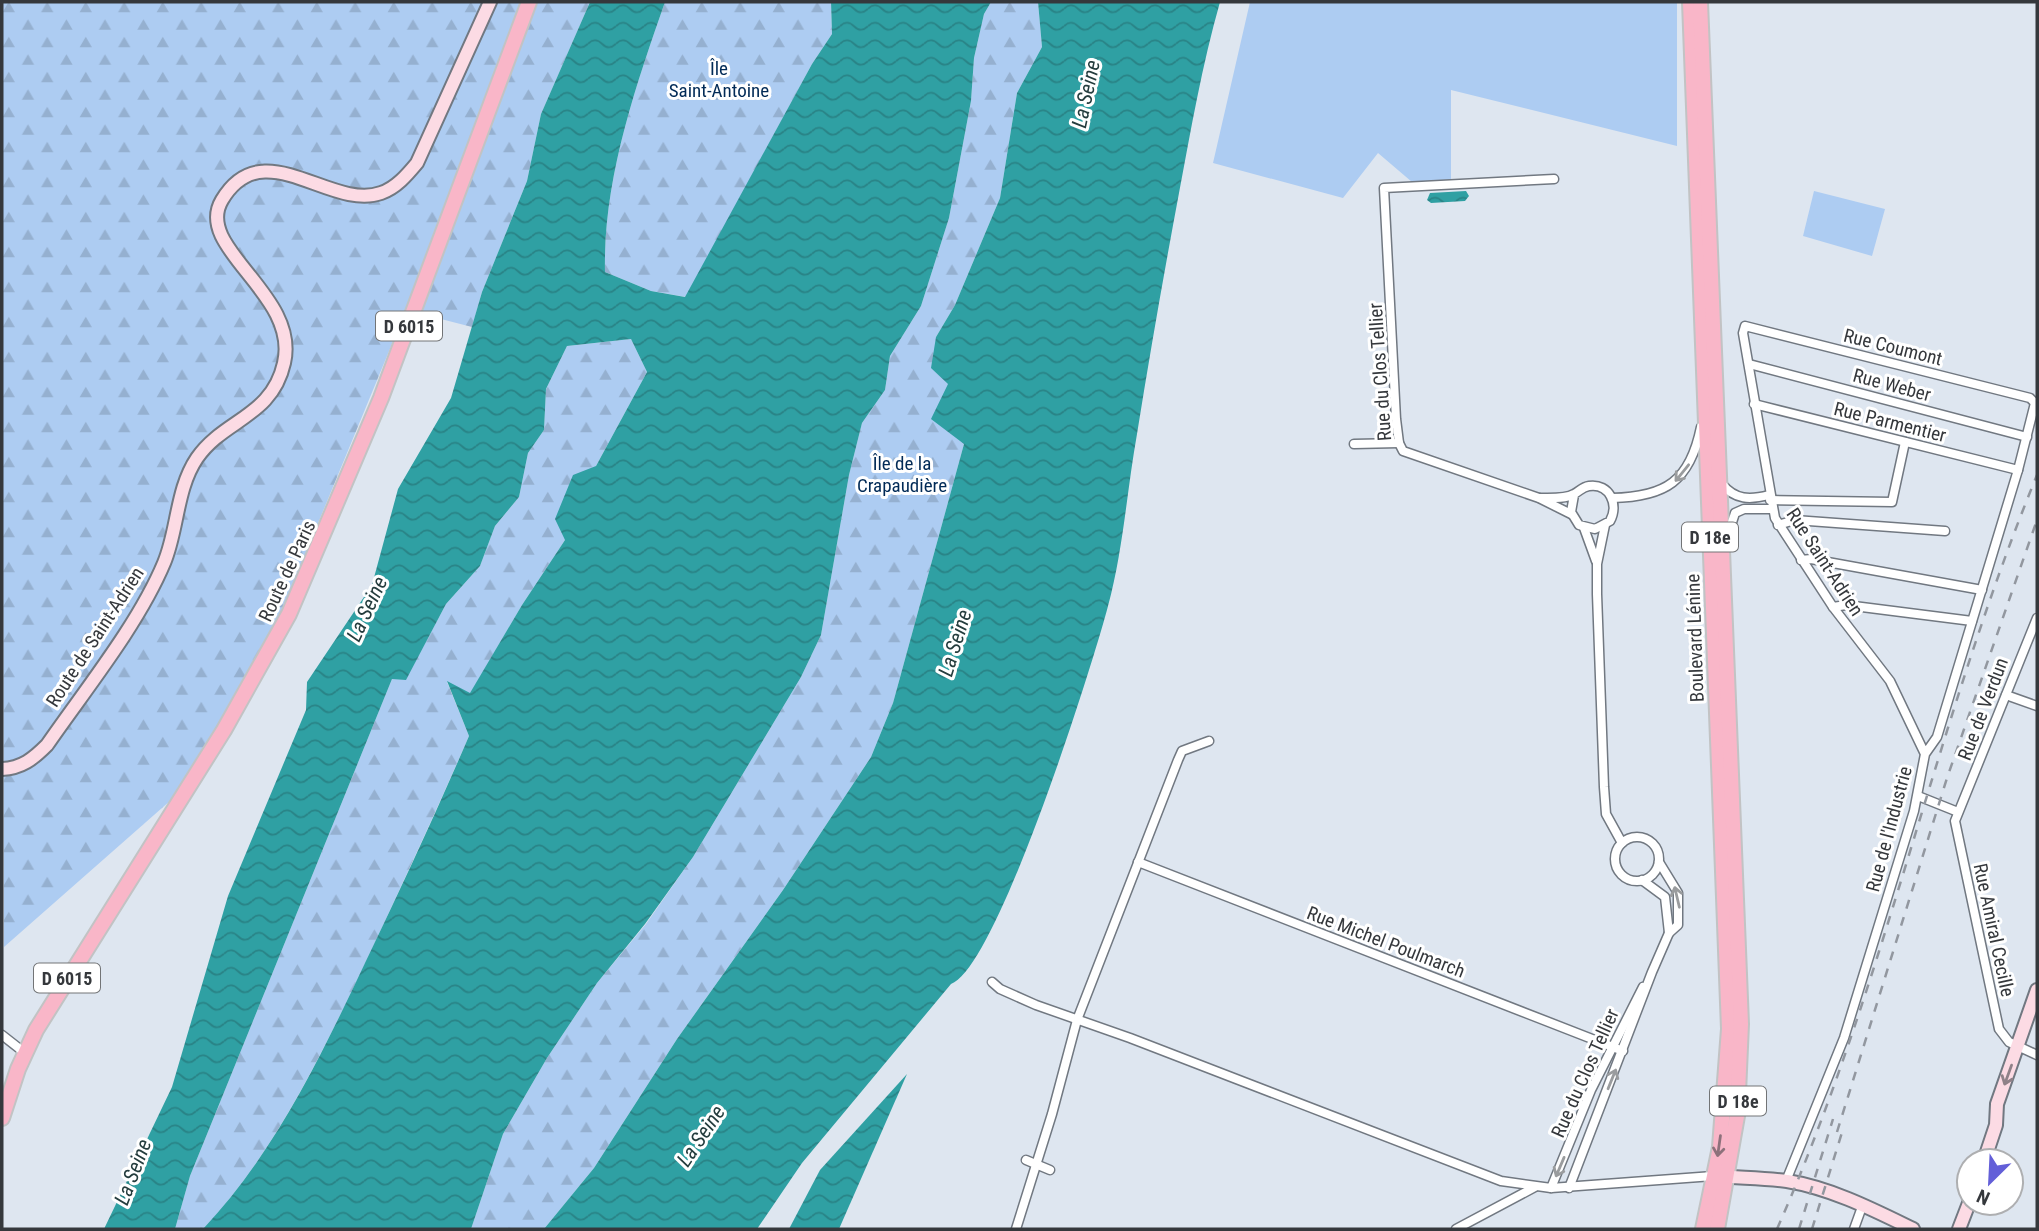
<svg xmlns="http://www.w3.org/2000/svg" width="2039" height="1231" font-family="'Roboto Condensed',sans-serif">
  <defs>
    <pattern id="forest-firs" width="22" height="20" patternUnits="userSpaceOnUse" patternTransform="scale(1.75)"><rect width="22" height="20" fill="#adccf2"/><path d="M5 1l3.5 6h-7zM16 11l3.5 6h-7z" fill="#95b0d0"/></pattern>
    <pattern id="water-waves" width="16" height="10" patternUnits="userSpaceOnUse" patternTransform="scale(1.75)"><rect width="16" height="10" fill="#2fa0a3"/><path d="M0 5q4-4 8 0t8 0" fill="none" stroke="#298386"/></pattern>
  </defs>
  <rect width="100%" height="100%" fill="#dee6f0"/>
  <g fill="#adccf2">
    <polygon points="1250,2 1677,2 1677,146 1451,90 1451,180 1412,182 1378,153 1343,198 1213,163"/>
    <polygon points="1814,191 1885,209 1872,256 1803,236"/>
  </g>
  <g fill="url(#forest-firs)">
    <polygon points="2,2 590,2 541,114 527,181 482,292 472,327 406,310 262,659 179,793 4,947"/>
    <path d="M 665,2 L 831,2 L 832,34 L 812,64 L 686,297 L 651,291 L 605,272 C 603,180 635,88 665,2 Z"/>
    <polygon points="991,2 1038,2 1042,47 1017,93 1000,198 955,305 936,337 964,444 893,703 871,757 783,890 677,1039 594,1168 544,1229 471,1229 503,1134 547,1058 597,983 646,924 693,857 801,677 821,635 849,475 862,423 885,390 890,356 921,306 949,218 971,101 974,58 984,14"/>
    <path d="M 631,339 L 647,372 L 596,466 L 565,540 L 522,605 L 470,694 L 447,682 L 469,736 C 435,814 399,891 363,968 C 319,1059 273,1155 203,1229 L 175,1229 L 190,1176 L 392,679 L 406,679 L 446,604 L 480,566 L 495,526 L 519,497 L 528,453 L 544,430 L 546,389 L 567,346 Z"/>
  </g>
  <g fill="url(#water-waves)">
    <path d="M 590,2 L 665,2 C 635,88 603,180 605,272 L 651,291 L 685,297 L 812,64 L 832,34 L 831,2 L 991,2 L 984,14 L 974,58 L 971,101 L 949,218 L 921,306 L 890,356 L 885,390 L 862,423 L 849,475 L 821,635 L 801,677 L 693,857 L 645,924 L 597,983 L 547,1058 L 503,1134 L 471,1229 L 203,1229 C 274,1154 321,1056 365,963 C 401,888 436,813 469,736 L 447,681 L 470,693 L 522,605 L 565,540 L 555,519 L 573,475 L 596,466 L 647,372 L 631,339 L 567,346 L 546,389 L 544,430 L 528,453 L 519,497 L 495,526 L 480,566 L 446,604 L 406,680 L 392,679 L 190,1176 L 175,1229 L 104,1229 L 172,1087 L 228,896 L 306,710 L 307,682 L 372,585 L 398,489 L 451,398 L 482,292 L 527,181 L 541,114 Z"/>
    <path d="M 1038,2 L 1220,2 C 1202,65 1191,129 1179,193 C 1164,273 1150,353 1137,434 C 1127,490 1123,551 1108,606 C 1093,664 997,968 951,984 L 802,1163 L 757,1229 L 544,1229 L 594,1168 L 677,1039 L 783,890 L 871,757 L 893,703 L 964,444 L 931,419 L 948,384 L 931,368 L 936,337 L 955,305 L 1000,198 L 1017,93 L 1042,47 Z"/>
    <polygon points="1466,191 1469,196 1465,201 1431,203 1427,200 1430,193"/>
    <polygon points="907,1074 839,1229 789,1229 820,1170"/>
  </g>
  <g fill="none" stroke-linecap="round" stroke-linejoin="round">
    <g stroke="#717881" stroke-width="11">
      <g id="street">
        <polyline points="1554,179 1384,188 1396,419 1399,443 1403,451 1539,498 1571,514"/>
        <polyline points="1749,364 2027,437"/>
        <polyline points="1754,404 2018,470"/>
        <polyline points="1354,444 1399,443"/>
        <path d="M 1722,484 C 1735,500 1750,500 1769,495"/>
        <path d="M 1540,498 C 1550,498 1566,499 1574,494 C 1580,491 1582,487 1589,486 C 1610,483 1619,505 1610,521 L 1595,529 L 1579,525 L 1571,512 L 1574,495"/>
        <path d="M 1612,498 C 1666,497 1690,481 1701,427"/>
        <polyline points="1770,500 1892,502 1905,442"/>
        <polyline points="1605,525 1597,564 1597,594 1604,787 1606,814 1622,843"/>
        <polyline points="1778,525 1795,520 1945,531"/>
        <polyline points="1584,528 1596,561"/>
        <polyline points="1726,541 1735,513 1744,509 1771,509"/>
        <polyline points="1801,560 1811,559 1982,590"/>
        <polyline points="1833,607 1846,605 1972,621"/>
        <polyline points="2037,618 1955,821 1999,1029 2009,1042 2037,1055"/>
        <polyline points="2006,695 2037,706"/>
        <polyline points="1918,796 1958,812"/>
        <circle cx="1637" cy="859" r="22"/>
        <polyline points="1138,862 1623,1051"/>
        <polyline points="1642,880 1665,897 1669,933"/>
        <polyline points="992,982 1000,989 1036,1005 1130,1038 1501,1181 1551,1188 1713,1176"/>
        <polyline points="2,1035 25,1053"/>
        <polyline points="1026,1160 1050,1170"/>
        <polyline points="1786,1181 1844,1038 1914,811 1925,754 1937,737 2018,470 2035,403 2030,398 1745,326 1743,333 1775,518 1833,607 1890,681 1925,754"/>
        <polyline points="1551,1188 1591,1090 1643,987"/>
        <polyline points="1569,1188 1652,972 1669,933 1678,925 1678,893 1659,862"/>
        <polyline points="1016,1229 1052,1114 1077,1020 1178,760 1182,751 1209,741"/>
        <polyline points="1456,1229 1535,1187"/>
        <polyline points="1854,1229 1863,1204"/>
      </g>
    </g>
    <g stroke="#717881" stroke-width="16">
      <g id="secondary">
        <path d="M 2,769 C 22,768 33,759 47,745 C 85,690 138,625 164,563 C 178,530 176,489 197,458 C 224,419 272,417 284,363 C 300,294 193,248 222,200 C 263,131 330,211 381,193 C 396,188 407,175 417,163 L 490,2"/>
        <polyline points="1984,1161 1996,1125 1997,1104 2037,990"/>
        <path d="M 1717,1176 C 1740,1178 1764,1178 1787,1181 C 1831,1188 1874,1210 1913,1229"/>
        <polyline points="1959,1229 1969,1203"/>
      </g>
    </g>
    <g stroke="#c2c3c4" stroke-width="18">
      <g id="primary">
        <polyline points="1690,2 1729,1029 1720,1147 1703,1229"/>
        <polyline points="1700,2 1741,1024 1737,1116 1717,1229"/>
        <polyline points="2,1118 18,1069 36,1030 224,730 289,614 381,398 529,2"/>
      </g>
    </g>
    <use href="#street" stroke="#fff" stroke-width="8"/>
    <use href="#secondary" stroke="#fcdbe4" stroke-width="12"/>
    <use href="#primary" stroke="#f9b6c8" stroke-width="14"/>
    <g stroke="#92979f" stroke-width="2.5" stroke-dasharray="9 9" stroke-linecap="butt">
      <polyline points="1837,1132 1947,778 2037,520"/>
      <path d="M 1777,1229 C 1885,985 1936,721 2037,475"/>
      <polyline points="1799,1229 1833,1119"/>
      <polyline points="1812,1229 1844,1126"/>
    </g>
  </g>
  <defs><path id="oneway-shaft" d="M-6 0H5M1.5-3L5.5 0L1.5 3" fill="none" stroke-width="1.6" stroke-linecap="round" stroke-linejoin="round" transform="scale(1.75)"/></defs>
  <g stroke="#9a9c9e">
    <use href="#oneway-shaft" transform="translate(1682 473) rotate(129)"/>
    <use href="#oneway-shaft" transform="translate(1677 897) rotate(-103)"/>
    <use href="#oneway-shaft" transform="translate(1612 1079) rotate(-68)"/>
    <use href="#oneway-shaft" transform="translate(1560 1167) rotate(113)"/>
  </g>
  <use stroke="#8f8188" href="#oneway-shaft" transform="translate(2008 1075) rotate(110)"/>
  <use stroke="#8d717b" href="#oneway-shaft" transform="translate(1719 1146) rotate(98)"/>
  <g text-anchor="middle" dominant-baseline="central" stroke-width="6" stroke-linejoin="round" paint-order="stroke">
    <g fill="#fff" stroke="#727476" stroke-width="2">
      <rect x="376" y="311.5" width="66" height="29" rx="5"/>
      <rect x="1682" y="522.5" width="56" height="29" rx="5"/>
      <rect x="34" y="963.5" width="66" height="29" rx="5"/>
      <rect x="1710" y="1086.5" width="56" height="29" rx="5"/>
    </g>
    <g font-size="18" font-weight="bold" fill="#35383c">
      <text x="409" y="326">D 6015</text>
      <text x="1710" y="537">D 18e</text>
      <text x="67" y="978">D 6015</text>
      <text x="1738" y="1101">D 18e</text>
    </g>
    <g font-size="19" fill="#012a56" stroke="#fff">
      <text x="719" y="68">Île<tspan x="719" dy="22">Saint-Antoine</tspan></text>
      <text x="902" y="463">Île de la<tspan x="902" dy="22">Crapaudière</tspan></text>
    </g>
    <g font-size="19" fill="#35383c" stroke="#fff">
      <text transform="translate(1893 347) rotate(14)">Rue Coumont</text>
      <text transform="translate(1380 372) rotate(-94)">Rue du Clos Tellier</text>
      <text transform="translate(1892 385) rotate(15)">Rue Weber</text>
      <text transform="translate(1890 422) rotate(14)">Rue Parmentier</text>
      <text transform="translate(1825 562) rotate(57)">Rue Saint-Adrien</text>
      <text transform="translate(287 571) rotate(-65)">Route de Paris</text>
      <text transform="translate(95 637) rotate(-57)">Route de Saint-Adrien</text>
      <text transform="translate(1695 638) rotate(-92)">Boulevard Lénine</text>
      <text transform="translate(1983 709) rotate(-69)">Rue de Verdun</text>
      <text transform="translate(1889 829) rotate(-75)">Rue de l'Industrie</text>
      <text transform="translate(1994 930) rotate(78)">Rue Amiral Cecille</text>
      <text transform="translate(1386 942) rotate(21)">Rue Michel Poulmarch</text>
      <text transform="translate(1585 1073) rotate(-66)">Rue du Clos Tellier</text>
    </g>
    <g font-size="21" font-style="italic" fill="#253d3e" stroke="#fff">
      <text transform="translate(1086 94) rotate(-78)">La Seine</text>
      <text transform="translate(367 609) rotate(-65)">La Seine</text>
      <text transform="translate(955 643) rotate(-73)">La Seine</text>
      <text transform="translate(701 1136) rotate(-56)">La Seine</text>
      <text transform="translate(133 1172) rotate(-69)">La Seine</text>
    </g>
  </g>
  <rect width="2039" height="1231" fill="none" stroke="#35383c" stroke-width="7"/>
  <g transform="translate(1990 1182) rotate(204)"><circle r="33" fill="#ffffff" stroke="#aeafb1" stroke-width="2"/>
  <path d="M0-5L12 26L0 18L-12 26Z" fill="#635fd8"/>
  <text y="-10" font-size="19" font-weight="bold" text-anchor="middle" fill="#35383c">N</text>
  </g>
</svg>
